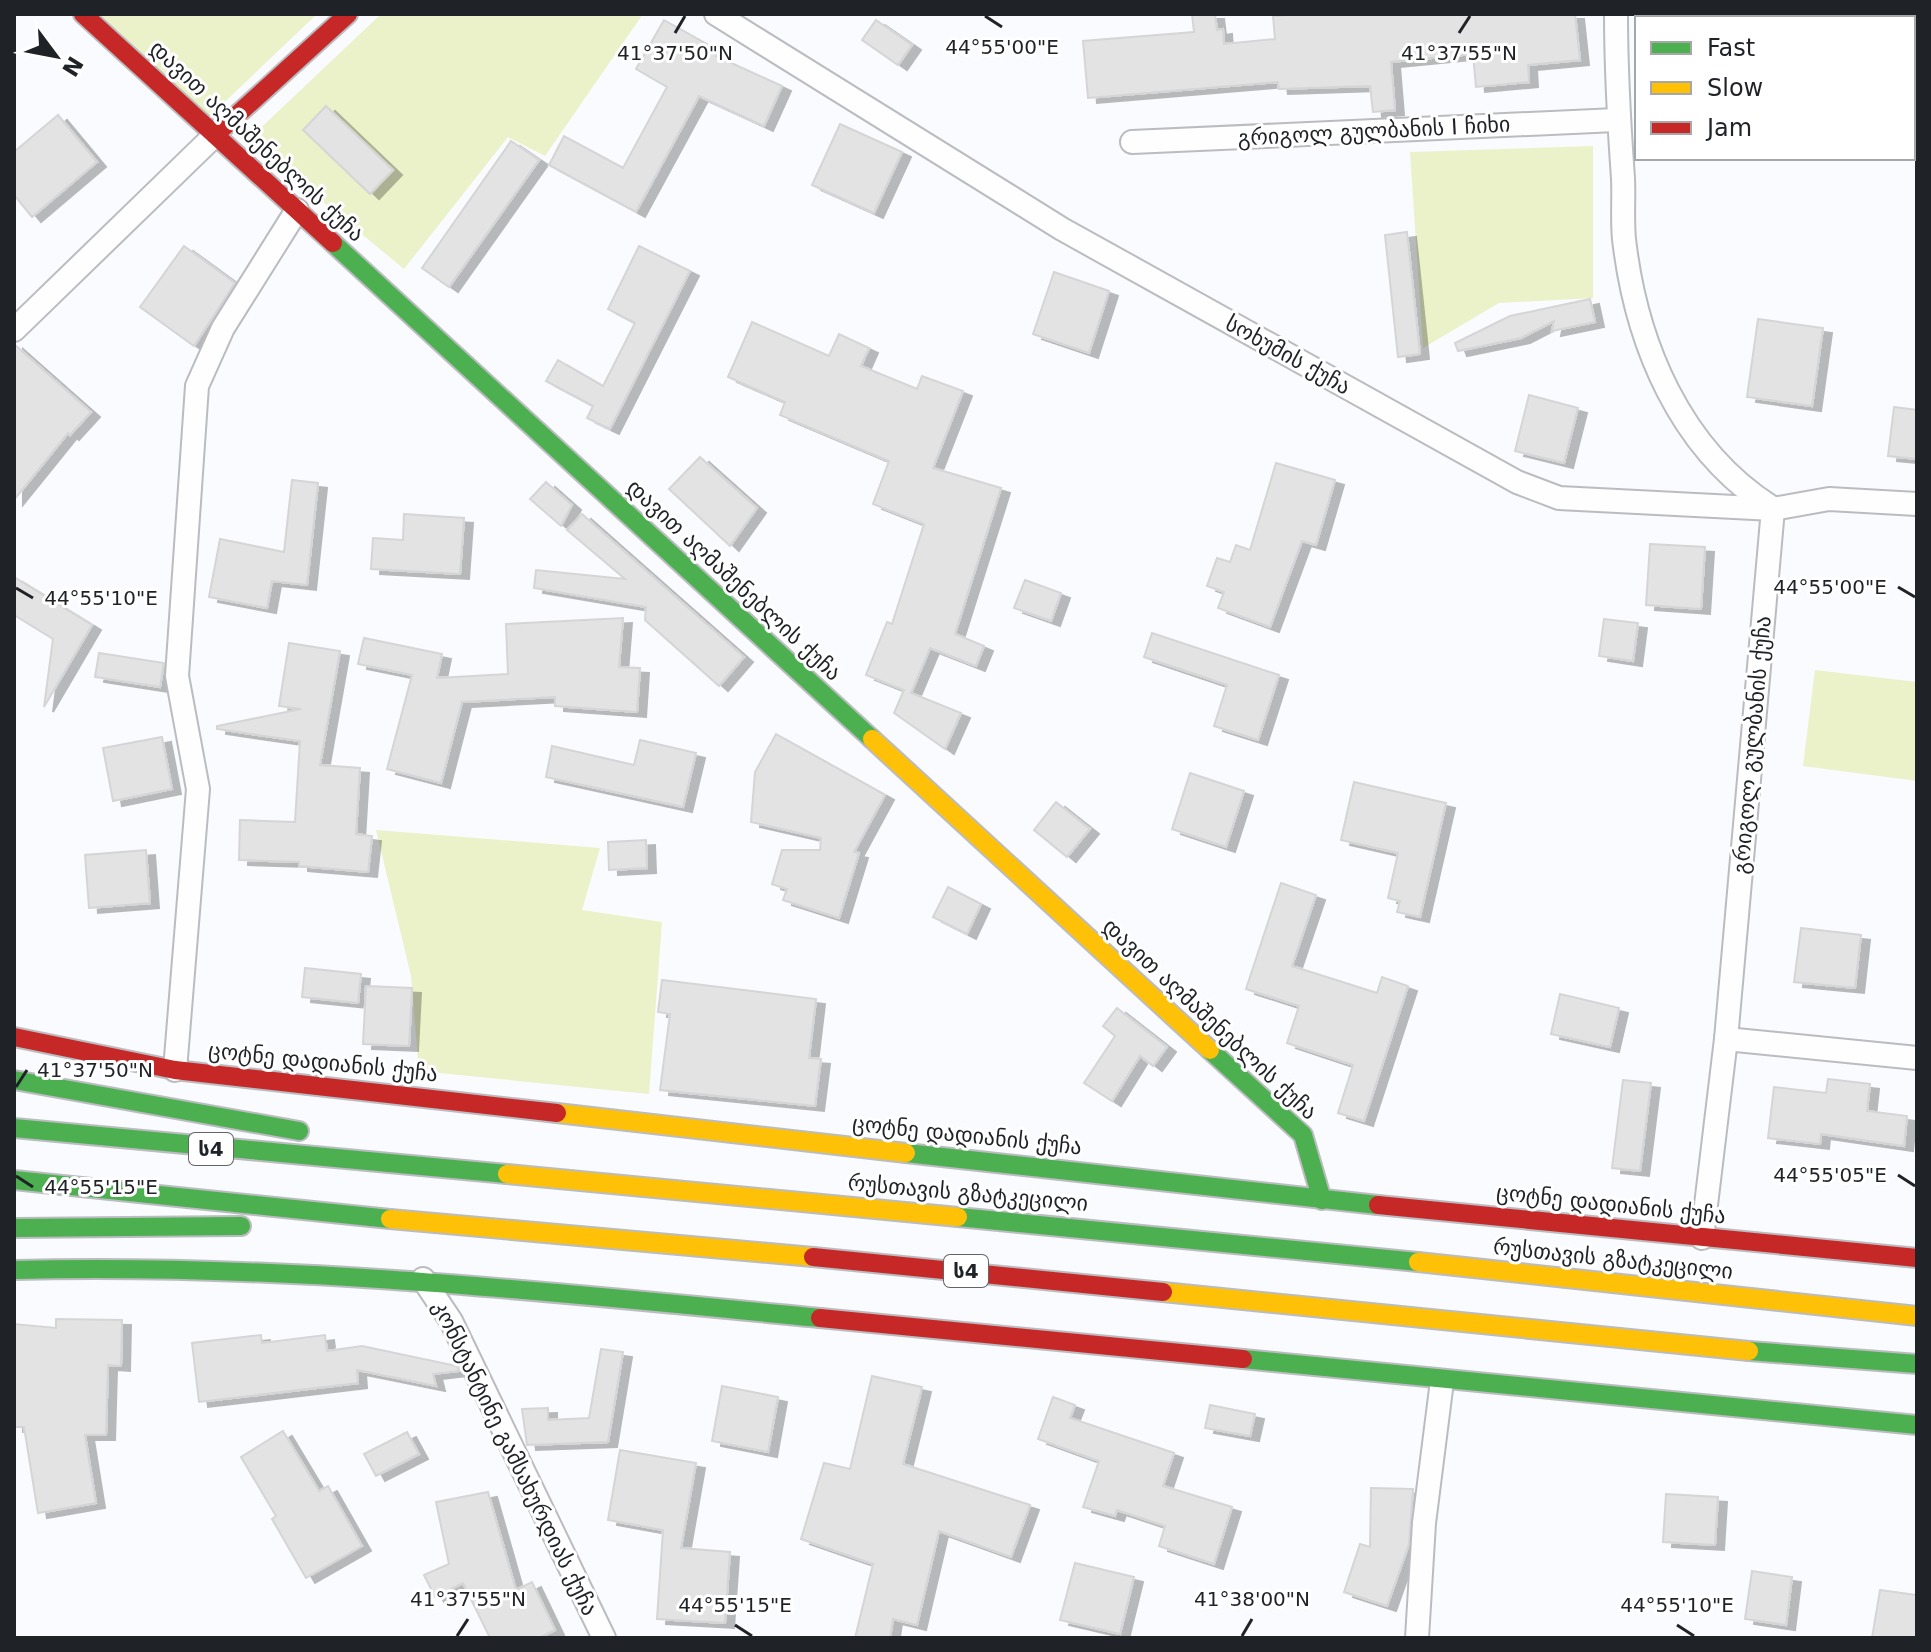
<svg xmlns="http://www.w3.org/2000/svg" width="1931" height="1652" font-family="'DejaVu Sans','Noto Sans Georgian',sans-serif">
  <defs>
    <filter id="shadow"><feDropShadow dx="9" dy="5" stdDeviation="0" flood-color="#0004"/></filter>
  </defs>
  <rect width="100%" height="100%" fill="#f9fbfe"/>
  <g fill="#ebf2ca">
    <polygon points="95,14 317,14 210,116"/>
    <polygon points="381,14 643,14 545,156 508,137 404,269 248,140"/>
    <polygon points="1593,146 1593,298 1499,303 1423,348 1410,152"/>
    <polygon points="1815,670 1917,682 1917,781 1803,766"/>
    <polygon points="376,830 600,848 582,910 662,922 649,1094 419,1071 411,976"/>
  </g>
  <g fill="#e4e3e4" stroke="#d6d5d6" stroke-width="2" filter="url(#shadow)">
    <polygon points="1192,14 1215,14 1217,30 1223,29 1224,44 1275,39 1273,16 1302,14 1575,14 1580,60 1528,65 1529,82 1476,87 1473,54 1391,62 1395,110 1373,112 1370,86 1279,89 1278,82 1088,98 1083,41 1194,32"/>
    <polygon points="664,20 719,51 716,56 782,86 764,126 699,96 636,212 549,165 564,136 623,168 667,87 636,69"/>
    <polygon points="876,20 912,45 898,65 862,40"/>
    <polygon points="326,106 393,170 370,194 303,130"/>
    <polygon points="58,115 97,162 32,217 14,195 14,152"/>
    <polygon points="840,124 902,152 874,213 812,185"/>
    <polygon points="511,141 539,160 449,287 422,268"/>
    <polygon points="1407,232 1420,354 1398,357 1385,235"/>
    <polygon points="184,246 235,283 194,346 140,307"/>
    <polygon points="639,246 690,271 610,429 587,418 593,406 546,381 558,360 603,386 635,323 608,309"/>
    <polygon points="1054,272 1109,291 1089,353 1033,334"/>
    <polygon points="1590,299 1595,322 1552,331 1554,321 1521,338 1458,351 1455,343 1510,316"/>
    <polygon points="1758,319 1823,328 1812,406 1747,397"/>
    <polygon points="752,322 829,356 839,334 869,348 861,366 917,389 922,376 963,391 933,468 1001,488 955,634 984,646 976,666 930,648 911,693 961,713 945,749 894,713 904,690 866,675 887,622 892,624 924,524 873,504 889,461 780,415 785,402 728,377"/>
    <polygon points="14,344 91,412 70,435 68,433 14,500"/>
    <polygon points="1529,395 1578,408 1564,463 1515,451"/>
    <polygon points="1894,407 1917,410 1917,459 1888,456"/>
    <polygon points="700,457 757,508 730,546 669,489"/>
    <polygon points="1276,463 1335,480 1316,545 1302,541 1270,627 1218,608 1224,592 1207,586 1217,558 1230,562 1236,545 1250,550"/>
    <polygon points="292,480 318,483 307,585 272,581 267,608 209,597 220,539 284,552"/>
    <polygon points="546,482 572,505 561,526 530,499"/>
    <polygon points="404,514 464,518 460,574 371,569 373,538 403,540"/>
    <polygon points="582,514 744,657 719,686 645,620 646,607 534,588 536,570 625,579 567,530"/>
    <polygon points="1650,544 1705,547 1701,609 1646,605"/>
    <polygon points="14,577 92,625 44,707 53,639 14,615"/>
    <polygon points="1025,580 1061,593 1051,621 1014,608"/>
    <polygon points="623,618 619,667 640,668 637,712 555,706 555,697 462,702 441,783 387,769 412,675 358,664 364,638 442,654 437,678 508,674 506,624"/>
    <polygon points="1604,619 1638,623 1633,661 1599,656"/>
    <polygon points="1152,633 1279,675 1258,740 1214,726 1227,685 1144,657"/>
    <polygon points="289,643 340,651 320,765 360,768 356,834 372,836 368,872 299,866 299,862 239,860 240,820 295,822 300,741 217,729 217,726 301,709 279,706"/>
    <polygon points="99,653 164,663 160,687 95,677"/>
    <polygon points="776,734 885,795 854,852 859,853 839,918 783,900 787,889 772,884 782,850 820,850 821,838 751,822 755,772"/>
    <polygon points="162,737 172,789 113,801 103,748"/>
    <polygon points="640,740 696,753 683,807 546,777 552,746 634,765"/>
    <polygon points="1190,773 1244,791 1226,847 1172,829"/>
    <polygon points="1354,782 1446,803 1420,917 1397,912 1400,901 1388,898 1398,853 1341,840"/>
    <polygon points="1056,802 1090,829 1067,857 1034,830"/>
    <polygon points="646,840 647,868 609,870 608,842"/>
    <polygon points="146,850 150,903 89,908 85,855"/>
    <polygon points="1281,883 1316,895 1292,966 1377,993 1382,977 1408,986 1364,1121 1338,1113 1353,1065 1287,1043 1299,1006 1246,989"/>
    <polygon points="948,887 981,904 967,934 933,917"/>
    <polygon points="1801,928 1861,935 1855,988 1794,982"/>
    <polygon points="305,968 361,974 358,1003 302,997"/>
    <polygon points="662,980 816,999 809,1058 821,1059 815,1106 660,1090 670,1014 658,1012"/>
    <polygon points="366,986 412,988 409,1046 363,1044"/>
    <polygon points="1560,994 1619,1008 1610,1047 1551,1034"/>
    <polygon points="1117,1008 1167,1047 1153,1066 1140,1056 1112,1101 1084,1083 1115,1036 1103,1026"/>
    <polygon points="1828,1079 1870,1084 1867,1111 1907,1116 1904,1146 1821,1134 1820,1144 1768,1138 1774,1087 1826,1093"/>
    <polygon points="1623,1080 1651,1083 1640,1171 1612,1168"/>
    <polygon points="56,1319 122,1320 121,1366 108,1365 106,1435 85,1435 96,1503 38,1513 24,1427 14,1427 14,1324 56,1328"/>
    <polygon points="261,1335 262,1343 325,1335 327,1351 362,1346 457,1366 459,1371 433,1374 436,1386 357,1370 358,1383 199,1402 192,1343"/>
    <polygon points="601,1349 623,1352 608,1442 527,1445 522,1409 548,1408 548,1420 589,1418"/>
    <polygon points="872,1376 922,1387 903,1464 1030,1505 1011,1557 939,1531 917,1625 893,1619 890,1638 855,1638 873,1564 801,1539 824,1463 850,1469"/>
    <polygon points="722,1386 778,1397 768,1452 712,1441"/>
    <polygon points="1053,1397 1075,1405 1070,1418 1174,1453 1163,1486 1232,1507 1214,1564 1159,1546 1165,1526 1117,1510 1115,1516 1083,1507 1099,1461 1038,1439"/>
    <polygon points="1210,1405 1255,1414 1250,1436 1205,1428"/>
    <polygon points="283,1431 319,1491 328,1486 362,1546 306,1578 272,1519 276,1516 241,1457"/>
    <polygon points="407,1432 419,1454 376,1476 364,1454"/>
    <polygon points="620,1450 696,1463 681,1548 730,1552 725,1623 657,1619 663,1530 608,1520"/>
    <polygon points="1371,1488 1413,1489 1409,1544 1387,1606 1344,1592 1360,1544 1370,1547"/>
    <polygon points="488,1492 516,1590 532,1582 555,1630 539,1638 490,1638 463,1583 435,1597 424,1575 449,1564 436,1502"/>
    <polygon points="1666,1494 1718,1497 1715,1545 1663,1542"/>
    <polygon points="1075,1563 1134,1577 1120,1634 1060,1620"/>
    <polygon points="1752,1571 1792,1577 1786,1625 1745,1619"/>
    <polygon points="1880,1590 1917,1595 1917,1638 1872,1638"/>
  </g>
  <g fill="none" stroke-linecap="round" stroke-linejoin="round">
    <g stroke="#babcbf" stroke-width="26">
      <g id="street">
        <polyline points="716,14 1062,229 1517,482 1559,498 1773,509 1829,499 1917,504"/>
        <path d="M 1616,14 C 1616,69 1619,123 1623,178 C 1624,199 1622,219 1624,239 C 1636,344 1680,449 1771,507"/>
        <polyline points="1132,142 1616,120"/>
        <polyline points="14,330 215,135"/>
        <polyline points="1726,1039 1917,1058"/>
        <polyline points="175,1070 198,789 177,676 197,386 223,328 297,210"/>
        <polyline points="1702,1238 1726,1039 1773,509"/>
        <polyline points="423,1279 451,1321 604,1638"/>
        <polyline points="1417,1638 1424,1523 1442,1381"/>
      </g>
    </g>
    <g stroke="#babcbf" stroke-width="22">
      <g id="fast">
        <polyline points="333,243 872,739"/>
        <polyline points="1210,1050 1303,1135 1322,1200"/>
        <polyline points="14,1080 299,1131"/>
        <polyline points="14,1128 507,1174"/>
        <polyline points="906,1153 1378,1205"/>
        <polyline points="14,1180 390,1219"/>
        <polyline points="958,1217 1418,1262"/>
        <polyline points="14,1228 241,1226"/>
        <path d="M 14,1270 C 284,1263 552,1292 820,1318"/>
        <polyline points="1749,1351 1917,1364"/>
        <polyline points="1243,1359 1917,1425"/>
      </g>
    </g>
    <g stroke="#babcbf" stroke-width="22">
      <g id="slow">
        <polyline points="872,739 1210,1050"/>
        <polyline points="557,1113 906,1153"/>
        <polyline points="507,1174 958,1217"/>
        <polyline points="390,1219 813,1257"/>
        <polyline points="1418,1262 1917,1316"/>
        <polyline points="1163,1292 1749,1351"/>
      </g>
    </g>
    <g stroke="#babcbf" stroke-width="22">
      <g id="jam">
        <polyline points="83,14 333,243"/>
        <polyline points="215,135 348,14"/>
        <polyline points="14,1037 175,1070 557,1113"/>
        <polyline points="1378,1205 1917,1258"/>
        <polyline points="813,1257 1163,1292"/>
        <polyline points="820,1318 1243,1359"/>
      </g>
    </g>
    <use href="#street" stroke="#fefeff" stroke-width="22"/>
    <use href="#fast" stroke="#4caf50" stroke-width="18"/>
    <use href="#slow" stroke="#ffc107" stroke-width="18"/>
    <use href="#jam" stroke="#c62828" stroke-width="18"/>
  </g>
  <path fill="none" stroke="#1f2226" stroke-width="3" d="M 985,16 L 1002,27M 675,33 L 685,16M 1459,33 L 1470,16M 1898,587 L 1915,597M 16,588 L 33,598M 16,1087 L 27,1070M 1898,1175 L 1915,1186M 16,1176 L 33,1187M 735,1625 L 752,1636M 1677,1625 L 1694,1636M 457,1636 L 468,1619M 1242,1636 L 1252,1619"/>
  <g text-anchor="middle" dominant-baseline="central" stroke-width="6" stroke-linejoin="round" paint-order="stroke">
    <g fill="#fff" stroke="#626467" stroke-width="2">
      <rect x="189" y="1133" width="44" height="32" rx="6"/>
      <rect x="944" y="1255" width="44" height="32" rx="6"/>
    </g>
    <g font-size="20" font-weight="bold" fill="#1f2226">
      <text x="211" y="1149">ს4</text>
      <text x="966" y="1271">ს4</text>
    </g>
    <g font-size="22" fill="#1f2226" stroke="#fff">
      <text transform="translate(1374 131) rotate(-3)">გრიგოლ გულბანის I ჩიხი</text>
      <text transform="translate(257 141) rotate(43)">დავით აღმაშენებლის ქუჩა</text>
      <text transform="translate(1288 355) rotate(29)">სოხუმის ქუჩა</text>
      <text transform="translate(734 580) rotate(43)">დავით აღმაშენებლის ქუჩა</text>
      <text transform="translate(1752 745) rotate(-85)">გრიგოლ გულბანის ქუჩა</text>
      <text transform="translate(1210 1019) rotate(43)">დავით აღმაშენებლის ქუჩა</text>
      <text transform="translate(323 1062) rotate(6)">ცოტნე დადიანის ქუჩა</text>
      <text transform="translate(967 1135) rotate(6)">ცოტნე დადიანის ქუჩა</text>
      <text transform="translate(968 1193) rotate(5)">რუსთავის გზატკეცილი</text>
      <text transform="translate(1611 1204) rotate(6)">ცოტნე დადიანის ქუჩა</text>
      <text transform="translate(1613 1259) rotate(6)">რუსთავის გზატკეცილი</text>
      <text transform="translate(515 1458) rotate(64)">კონსტანტინე გამსახურდიას ქუჩა</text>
    </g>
  </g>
  <g font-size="20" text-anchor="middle" fill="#1f2226" stroke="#fff" stroke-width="6" stroke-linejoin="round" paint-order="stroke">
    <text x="1002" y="54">44°55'00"E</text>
    <text x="675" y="60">41°37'50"N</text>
    <text x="1459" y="60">41°37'55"N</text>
    <text x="1830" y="594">44°55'00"E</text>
    <text x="101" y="605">44°55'10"E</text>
    <text x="95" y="1077">41°37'50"N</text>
    <text x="1830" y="1182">44°55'05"E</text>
    <text x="101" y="1194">44°55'15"E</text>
    <text x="468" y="1606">41°37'55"N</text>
    <text x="1252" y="1606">41°38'00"N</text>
    <text x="735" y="1612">44°55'15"E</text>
    <text x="1677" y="1612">44°55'10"E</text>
  </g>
  <rect width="1931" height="1652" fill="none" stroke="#1f2226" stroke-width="32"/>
  <rect x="1635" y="16" width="280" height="144" fill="#ffffff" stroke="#a5a7a8" stroke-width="2"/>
  <rect x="1651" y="42" width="40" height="12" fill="#4caf50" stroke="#a5a7a8" stroke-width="2"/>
  <text x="1707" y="56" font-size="24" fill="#1f2226">Fast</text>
  <rect x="1651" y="82" width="40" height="12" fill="#ffc107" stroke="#a5a7a8" stroke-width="2"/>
  <text x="1707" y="96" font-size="24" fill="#1f2226">Slow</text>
  <rect x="1651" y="122" width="40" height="12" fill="#c62828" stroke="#a5a7a8" stroke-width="2"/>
  <text x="1707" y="136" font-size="24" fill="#1f2226">Jam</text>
  <g transform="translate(56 56) rotate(122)" stroke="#ffffff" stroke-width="6" paint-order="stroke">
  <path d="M0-6L14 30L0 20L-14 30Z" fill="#1f2226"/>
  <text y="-12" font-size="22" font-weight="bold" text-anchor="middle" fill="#1f2226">N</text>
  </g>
</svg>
